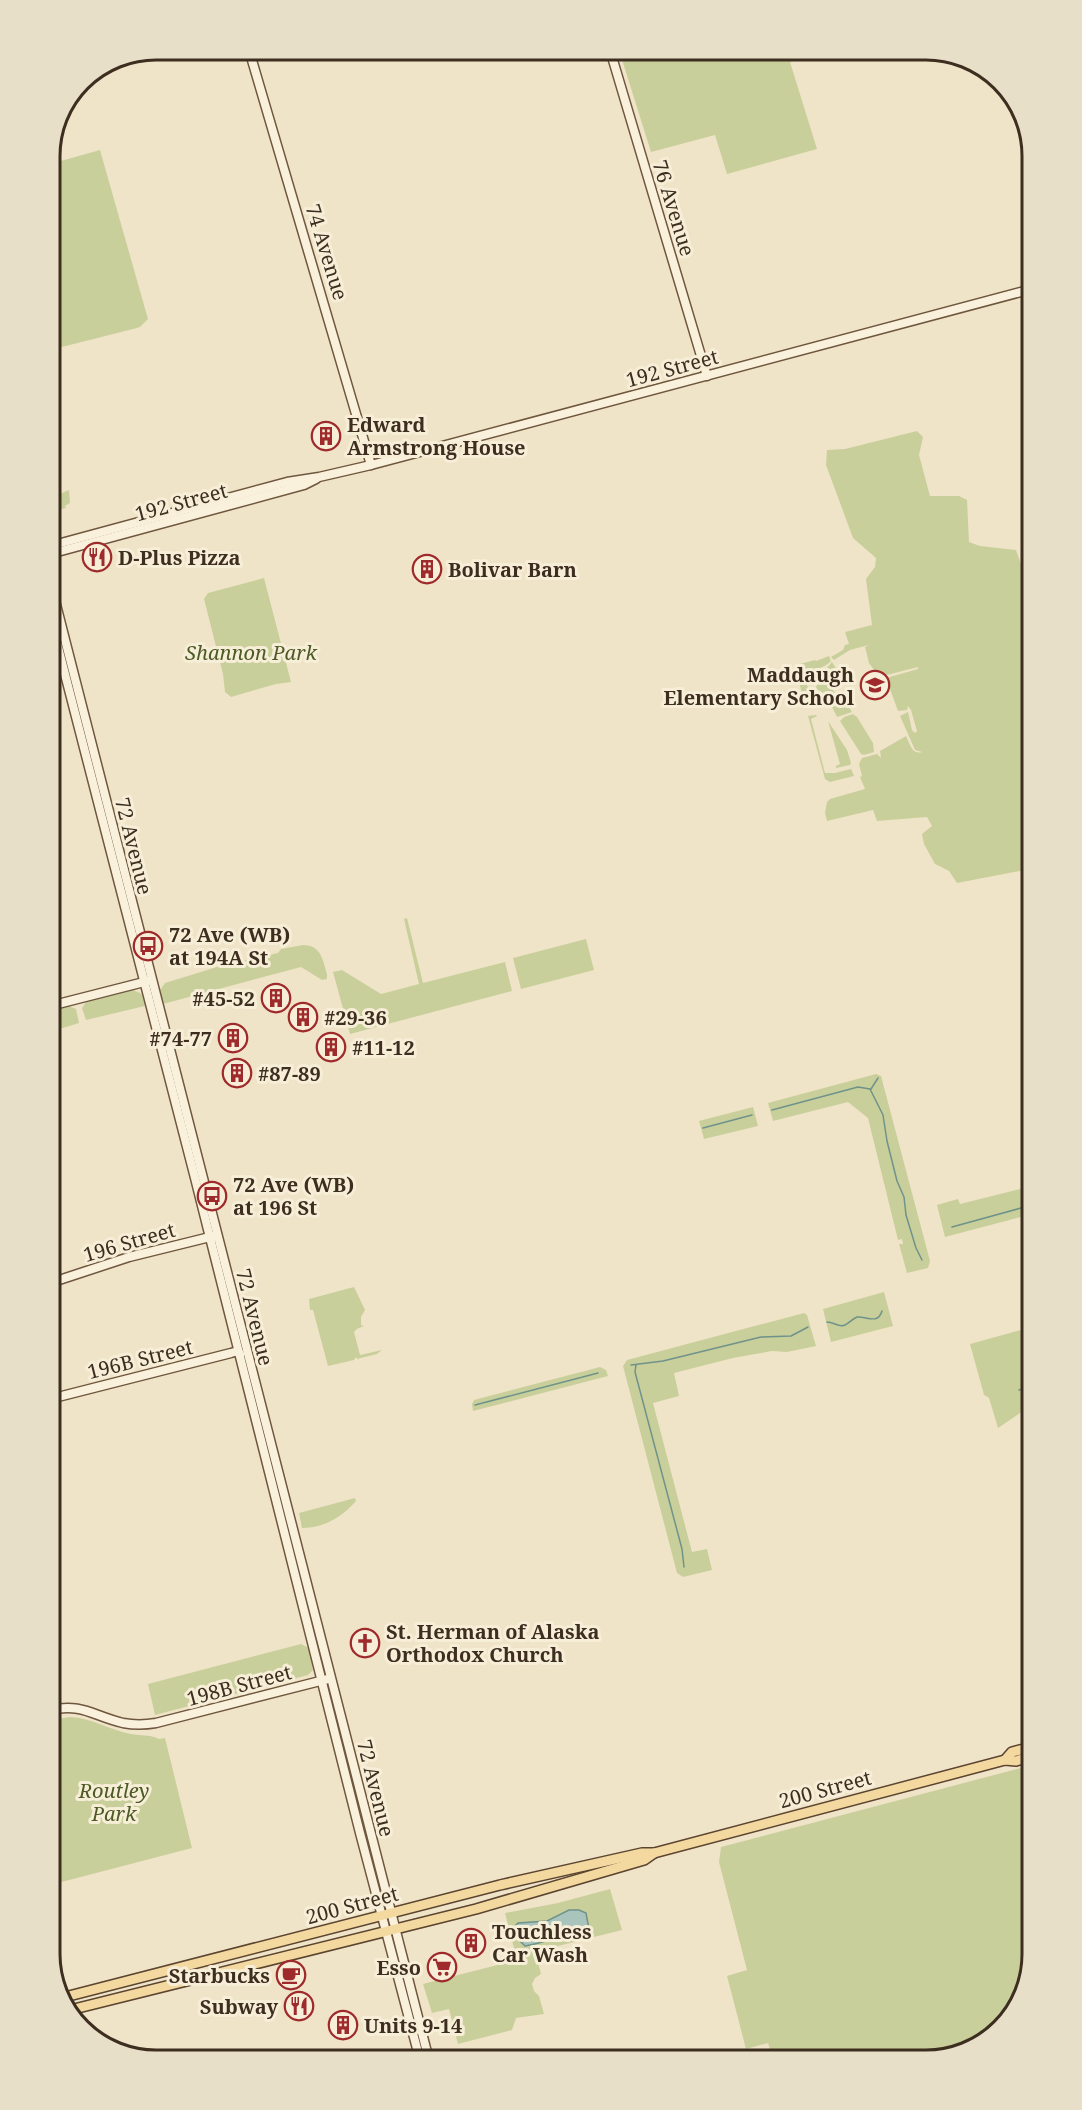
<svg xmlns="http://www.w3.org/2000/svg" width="1082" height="2110" font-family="'Noto Serif',serif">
  <rect width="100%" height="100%" fill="#f0e4c8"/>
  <g fill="#c9cf9b">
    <polygon points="619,50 834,50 790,62 817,149 727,174 715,135 651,152"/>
    <polygon points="100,150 148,319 140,327 133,329 50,350 50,164"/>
    <path d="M 917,431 L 923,437 L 919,455 L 930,496 L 959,496 L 967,500 L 969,542 L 980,546 L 1016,550 L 1027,581 L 1029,584 L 1032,583 L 1032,752 L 1030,756 L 1032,771 L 1032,827 L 1031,829 L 1032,855 L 1030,869 L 957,883 L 949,871 L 935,864 L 924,844 L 922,834 L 932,826 L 927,817 L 877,821 L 873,810 L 827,821 L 825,813 L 827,802 L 830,799 L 865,789 L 860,777 L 862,776 L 859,764 L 862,758 L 877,754 L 881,758 L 880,751 L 906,736 C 910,744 912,755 922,752 L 915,750 L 900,716 L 908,712 L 912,730 L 915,733 L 917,731 L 911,710 L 908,706 L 907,710 L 898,711 L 886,678 L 918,669 L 918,667 L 879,677 L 869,663 L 865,647 L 869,645 L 850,650 L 834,660 L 831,657 L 843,650 L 845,645 L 849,644 L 845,632 L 872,625 L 866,579 L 875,567 L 876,558 L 853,538 L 826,465 L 827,450 L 845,449 Z"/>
    <polygon points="69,490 70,503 65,506 66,508 50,512 50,498"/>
    <polygon points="264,578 291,682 276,684 231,697 225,692 223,674 204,599 208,593"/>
    <path d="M 829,656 L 831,661 C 823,670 814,667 809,673 L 796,665 L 815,660 L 816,661 Z"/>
    <path d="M 832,662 L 837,670 L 825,677 L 835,693 L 826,699 L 822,692 L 815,688 C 820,682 821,678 819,670 L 826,669 Z"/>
    <polygon points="795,665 807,674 807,686 820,693 824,700 805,706"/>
    <polygon points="838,698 840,702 844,700 852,712 837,717 831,705"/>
    <polygon points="853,714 857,717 873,743 874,752 864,755 861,754 840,721 844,717"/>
    <polygon points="816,715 817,716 811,719 825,773 835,773 851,769 854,776 830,782 825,779 808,716"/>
    <polygon points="828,721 847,750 851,763 850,765 836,768 836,766 840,764"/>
    <polygon points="407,918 423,983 505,962 512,991 350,1034 333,972 342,970 381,994 419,984 404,919"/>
    <polygon points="586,939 594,970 521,989 513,958"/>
    <path d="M 303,945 C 321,945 323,960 327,974 L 327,979 L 322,980 L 301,967 L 163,1004 L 160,990 L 165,983 L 217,967 L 278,953 L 281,949 Z"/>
    <polygon points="133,990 142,994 145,1006 86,1020 82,1008 86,1002"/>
    <polygon points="69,1006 76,1009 79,1023 50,1032 50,1011"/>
    <polygon points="876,1074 881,1076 930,1261 928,1268 907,1273 899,1244 903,1244 902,1239 898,1240 868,1118 848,1102 773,1121 768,1103"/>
    <polygon points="753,1107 758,1126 704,1139 699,1121"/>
    <polygon points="1032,1186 1032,1214 945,1237 937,1205 958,1199 960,1204"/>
    <polygon points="354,1287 365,1310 361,1317 361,1325 364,1326 357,1329 354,1332 360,1355 382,1350 377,1354 357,1359 356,1357 354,1360 328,1366 313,1310 310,1310 309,1299"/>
    <polygon points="884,1292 893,1326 831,1342 823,1309"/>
    <polygon points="804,1313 807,1315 816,1346 787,1352 772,1351 733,1358 674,1373 679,1396 653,1403 692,1552 707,1549 712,1570 683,1577 677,1573 623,1366 627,1360"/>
    <polygon points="1021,1330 1024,1363 1032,1362 1032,1405 998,1428 989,1398 984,1395 970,1344"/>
    <polygon points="600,1367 606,1370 608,1376 473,1411 472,1404 474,1400"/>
    <path d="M 355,1498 L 356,1501 C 342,1517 324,1528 302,1528 L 299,1513 Z"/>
    <polygon points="301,1644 309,1648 313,1670 308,1675 155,1715 148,1684"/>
    <path d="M 70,1717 C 92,1718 110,1730 131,1734 C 141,1736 150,1734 159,1739 L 165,1738 L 192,1848 L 50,1885 L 50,1720 Z"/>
    <polygon points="1032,1765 1032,1954 1014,2013 966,2053 926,2060 773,2060 768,2043 746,2049 727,1976 747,1970 719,1862 721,1847"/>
    <polygon points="610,1889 622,1930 542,1950 536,1955 541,1974 535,1978 532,1984 534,1991 539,1996 544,2014 516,2018 512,2030 458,2044 449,2009 432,2013 423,1984 517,1960 505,1913 558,1903"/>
  </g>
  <path fill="#a9c4bc" stroke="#6f938a" stroke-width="1.5" d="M 569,1910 L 579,1910 L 586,1913 L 589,1929 L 588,1933 C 566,1931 547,1943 525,1946 L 520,1941 L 516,1925 L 518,1923 L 547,1921 Z"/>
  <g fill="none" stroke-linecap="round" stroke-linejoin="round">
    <g stroke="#6f938a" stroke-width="1.5">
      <polyline points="870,1089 883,1115 887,1141 897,1181 904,1197 906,1215 916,1248 922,1260"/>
      <polyline points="871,1089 878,1078"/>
      <polyline points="772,1110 858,1087 870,1089"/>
      <polyline points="703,1128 752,1115"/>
      <polyline points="952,1227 1032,1205"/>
      <path d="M 827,1322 C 834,1322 839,1328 845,1325 C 849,1323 852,1319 857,1317 C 866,1316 878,1325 882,1311"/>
      <polyline points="631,1365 663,1361 761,1337 791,1336 808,1327"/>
      <polyline points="636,1365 635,1372 682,1549 684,1567"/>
      <polyline points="1019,1390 1032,1386"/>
      <polyline points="475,1405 598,1373"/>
    </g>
    <g stroke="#6f573f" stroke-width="11">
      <g id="secondary">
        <polyline points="249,50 371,465"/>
        <polyline points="610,50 707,376"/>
        <polyline points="50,546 287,482 319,477 371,465 1032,289"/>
        <polyline points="50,554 304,485 316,479"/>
        <polyline points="50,581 429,2060"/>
        <polyline points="50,616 195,1178 360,1833 420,2060"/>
        <polyline points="50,1006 148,981"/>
        <polyline points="50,1283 129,1257 214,1236"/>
        <polyline points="50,1399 231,1353 238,1351 240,1354"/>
        <path d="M 50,1710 C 83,1703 93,1716 123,1723 C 134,1725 144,1725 156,1723 L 328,1679"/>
      </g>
    </g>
    <g stroke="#5b4430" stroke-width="12">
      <g id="primary">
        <polyline points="1005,1760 1012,1752 1032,1747"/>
        <polyline points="61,1998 500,1885 642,1853 654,1853 1005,1760 1016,1761 1032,1756"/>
        <polyline points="70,2010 476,1909 644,1860 654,1853"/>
      </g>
    </g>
    <use href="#secondary" stroke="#faf1dc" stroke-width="8"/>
    <use href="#primary" stroke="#f3d9a0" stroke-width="9"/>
  </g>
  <defs>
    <g id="building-ring" transform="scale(1.5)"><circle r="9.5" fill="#f7eed8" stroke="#9e2a2b" stroke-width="1.5"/><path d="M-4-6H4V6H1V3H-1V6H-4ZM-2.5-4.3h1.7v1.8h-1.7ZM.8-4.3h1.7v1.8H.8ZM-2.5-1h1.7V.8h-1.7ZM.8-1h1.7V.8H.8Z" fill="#9e2a2b"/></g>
    <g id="restaurant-ring" transform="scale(1.5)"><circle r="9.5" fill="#f7eed8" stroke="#9e2a2b" stroke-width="1.5"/><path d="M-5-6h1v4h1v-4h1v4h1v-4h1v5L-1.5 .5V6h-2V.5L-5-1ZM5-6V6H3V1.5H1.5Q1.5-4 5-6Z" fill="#9e2a2b"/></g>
    <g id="school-ring" transform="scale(1.5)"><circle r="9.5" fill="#f7eed8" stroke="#9e2a2b" stroke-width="1.5"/><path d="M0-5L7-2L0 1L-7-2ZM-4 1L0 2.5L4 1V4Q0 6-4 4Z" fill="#9e2a2b"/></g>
    <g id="bus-ring" transform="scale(1.5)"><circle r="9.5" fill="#f7eed8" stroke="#9e2a2b" stroke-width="1.5"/><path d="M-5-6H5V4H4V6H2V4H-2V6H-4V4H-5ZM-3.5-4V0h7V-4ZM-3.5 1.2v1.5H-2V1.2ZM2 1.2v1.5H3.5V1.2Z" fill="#9e2a2b"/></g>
    <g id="church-ring" transform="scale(1.5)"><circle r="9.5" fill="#f7eed8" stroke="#9e2a2b" stroke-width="1.5"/><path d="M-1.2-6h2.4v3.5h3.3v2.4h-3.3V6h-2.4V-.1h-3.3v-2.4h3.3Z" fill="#9e2a2b"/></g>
    <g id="supermarket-ring" transform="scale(1.5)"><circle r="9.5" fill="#f7eed8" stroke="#9e2a2b" stroke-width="1.5"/><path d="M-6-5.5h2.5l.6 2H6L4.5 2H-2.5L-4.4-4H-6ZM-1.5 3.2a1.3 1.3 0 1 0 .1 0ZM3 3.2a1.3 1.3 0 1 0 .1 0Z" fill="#9e2a2b"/></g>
    <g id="cafe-ring" transform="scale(1.5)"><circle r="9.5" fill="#f7eed8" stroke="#9e2a2b" stroke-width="1.5"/><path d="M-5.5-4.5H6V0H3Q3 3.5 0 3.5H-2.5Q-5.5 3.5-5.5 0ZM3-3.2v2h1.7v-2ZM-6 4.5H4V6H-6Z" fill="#9e2a2b"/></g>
  </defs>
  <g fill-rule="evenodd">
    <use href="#building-ring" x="326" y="436"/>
    <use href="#restaurant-ring" x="97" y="557"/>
    <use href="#building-ring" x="427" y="569"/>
    <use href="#school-ring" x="875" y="685"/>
    <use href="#bus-ring" x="148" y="946"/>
    <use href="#building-ring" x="276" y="998"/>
    <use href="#building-ring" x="303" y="1017"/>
    <use href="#building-ring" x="233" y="1038"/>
    <use href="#building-ring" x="331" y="1047"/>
    <use href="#building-ring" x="237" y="1073"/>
    <use href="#bus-ring" x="212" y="1196"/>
    <use href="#church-ring" x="365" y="1643"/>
    <use href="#building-ring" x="471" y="1943"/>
    <use href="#supermarket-ring" x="442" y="1967"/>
    <use href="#cafe-ring" x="291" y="1975"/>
    <use href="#restaurant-ring" x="299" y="2006"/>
    <use href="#building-ring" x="343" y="2025"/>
  </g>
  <g text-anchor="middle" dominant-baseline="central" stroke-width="6" stroke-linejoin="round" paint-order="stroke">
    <g font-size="20" fill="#3d2e20" stroke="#f7eed8">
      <text transform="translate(674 208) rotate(73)">76 Avenue</text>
      <text transform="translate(327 252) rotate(73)">74 Avenue</text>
      <text transform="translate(672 368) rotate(-15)">192 Street</text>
      <text transform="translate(181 502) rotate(-15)">192 Street</text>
      <text transform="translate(134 846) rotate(76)">72 Avenue</text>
      <text transform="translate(129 1242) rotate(-16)">196 Street</text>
      <text transform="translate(255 1317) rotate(76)">72 Avenue</text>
      <text transform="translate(140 1359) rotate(-14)">196B Street</text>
      <text transform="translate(239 1685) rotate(-15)">198B Street</text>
      <text transform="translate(376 1788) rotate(76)">72 Avenue</text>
      <text transform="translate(825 1789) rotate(-15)">200 Street</text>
      <text transform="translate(352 1905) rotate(-15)">200 Street</text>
    </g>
    <g font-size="20" font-weight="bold" fill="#3d2e20" stroke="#f7eed8" text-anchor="start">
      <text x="347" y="424">Edward<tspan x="347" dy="23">Armstrong House</tspan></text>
      <text x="118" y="557">D-Plus Pizza</text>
      <text x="448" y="569">Bolivar Barn</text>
      <text x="854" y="674" text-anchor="end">Maddaugh<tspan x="854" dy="23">Elementary School</tspan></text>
      <text x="169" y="934">72 Ave (WB)<tspan x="169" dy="23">at 194A St</tspan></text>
      <text x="255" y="998" text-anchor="end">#45-52</text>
      <text x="324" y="1017">#29-36</text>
      <text x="212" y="1038" text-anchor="end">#74-77</text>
      <text x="352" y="1047">#11-12</text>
      <text x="258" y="1073">#87-89</text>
      <text x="233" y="1184">72 Ave (WB)<tspan x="233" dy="23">at 196 St</tspan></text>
      <text x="386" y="1631">St. Herman of Alaska<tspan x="386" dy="23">Orthodox Church</tspan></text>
      <text x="492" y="1931">Touchless<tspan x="492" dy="23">Car Wash</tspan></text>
      <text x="421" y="1967" text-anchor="end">Esso</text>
      <text x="270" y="1975" text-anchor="end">Starbucks</text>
      <text x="278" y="2006" text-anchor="end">Subway</text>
      <text x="364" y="2025">Units 9-14</text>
    </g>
    <g font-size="20" font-style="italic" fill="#4d5a26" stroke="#f7eed8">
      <text x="251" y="652">Shannon Park</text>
      <text x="114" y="1790">Routley<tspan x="114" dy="23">Park</tspan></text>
    </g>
  </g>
  <path d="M0 0H1082V2110H0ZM156 60H926A96 96 0 0 1 1022 156V1954A96 96 0 0 1 926 2050H156A96 96 0 0 1 60 1954V156A96 96 0 0 1 156 60Z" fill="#e8dfc9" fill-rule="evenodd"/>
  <path fill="none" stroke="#3d2e20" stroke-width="3" d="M156 60H926A96 96 0 0 1 1022 156V1954A96 96 0 0 1 926 2050H156A96 96 0 0 1 60 1954V156A96 96 0 0 1 156 60Z"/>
</svg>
